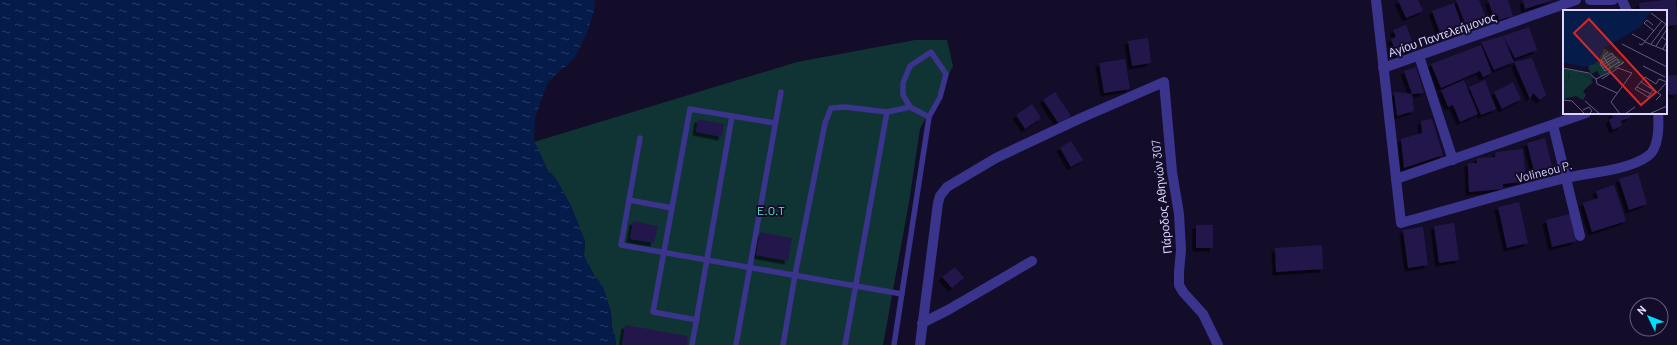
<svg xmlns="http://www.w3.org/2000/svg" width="1677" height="345" font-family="Barlow,sans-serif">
  <defs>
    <pattern id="water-ripples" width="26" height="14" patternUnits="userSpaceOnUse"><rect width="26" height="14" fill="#051c4a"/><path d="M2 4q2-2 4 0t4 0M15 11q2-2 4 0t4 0" fill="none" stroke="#293c65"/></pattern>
    <filter id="shadow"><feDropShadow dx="-3.5" dy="3.5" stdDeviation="0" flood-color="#0009"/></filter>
  </defs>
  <rect width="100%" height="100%" fill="#130d29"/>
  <polygon fill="#103434" points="915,40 947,40 953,66 920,129 909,202 883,345 616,345 615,336 612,328 611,312 601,283 595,277 584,256 585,241 571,206 556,179 547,169 539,151 534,142 797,62"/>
  <polygon fill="url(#water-ripples)" points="0,0 594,0 595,7 587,33 575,57 567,66 560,70 547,84 535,118 534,142 539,151 547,169 556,179 571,206 585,241 584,256 595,277 601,283 605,292 611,312 612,327 615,336 616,345 0,345"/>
  <g fill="#24174c" filter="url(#shadow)">
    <polygon points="1398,0 1418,0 1423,11 1406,18"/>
    <polygon points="1456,0 1479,0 1486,18 1466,26"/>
    <polygon points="1488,0 1508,0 1513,16 1499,20 1498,15 1494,17"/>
    <polygon points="1523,0 1553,0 1525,9"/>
    <polygon points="1664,0 1676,0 1677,25 1666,26 1666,11 1640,11 1639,3"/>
    <polygon points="1454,3 1464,32 1453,37 1450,32 1441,35 1432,11"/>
    <polygon points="1406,25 1415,49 1397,56 1391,39 1396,37 1393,30"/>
    <polygon points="1529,27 1537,50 1515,58 1503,36"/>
    <polygon points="1503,36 1514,62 1532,58 1546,95 1540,100 1533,93 1530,99 1514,62 1494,70 1481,42"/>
    <polygon points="1148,38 1151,63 1132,66 1128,41"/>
    <polygon points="1481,45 1492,73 1483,77 1480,71 1441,88 1431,64"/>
    <polygon points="1125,59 1130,89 1104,93 1099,63"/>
    <polygon points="1416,67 1424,93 1412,94 1414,111 1397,116 1394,92 1412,94 1404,71"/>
    <polygon points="1677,75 1677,94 1669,95 1666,76"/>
    <polygon points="1464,80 1478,114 1460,122 1453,105 1448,107 1441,90"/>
    <polygon points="1485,80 1496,109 1481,115 1469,87"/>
    <polygon points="1513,82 1521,99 1502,109 1494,92"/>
    <polygon points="1055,92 1071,116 1059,124 1043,100"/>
    <polygon points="1032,104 1041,118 1025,129 1016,115"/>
    <polygon points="1611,113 1628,113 1631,117 1621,121 1622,125 1613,130 1609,120 1613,117"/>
    <polygon points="698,119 724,124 722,137 696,132"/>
    <polygon points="1432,119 1443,155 1404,168 1401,139 1422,133 1421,121"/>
    <polygon points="1545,138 1552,166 1534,171 1527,143"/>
    <polygon points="1071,141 1083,160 1071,167 1060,148"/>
    <polygon points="1523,149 1526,181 1503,184 1503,189 1469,192 1468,163 1477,163 1477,158 1495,157 1496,152"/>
    <polygon points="1638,173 1647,204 1629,210 1619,179"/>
    <polygon points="1614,185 1626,221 1592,232 1583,203 1598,198 1596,191"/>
    <polygon points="1519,202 1528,243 1507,248 1498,207"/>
    <polygon points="1570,214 1576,241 1552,247 1546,220"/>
    <polygon points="633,221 658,226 654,243 630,239"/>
    <polygon points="1454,223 1459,260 1439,263 1434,226"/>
    <rect x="1196" y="225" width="17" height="23"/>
    <polygon points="1423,227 1428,265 1408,268 1403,230"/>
    <polygon points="760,232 792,238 788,261 756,255"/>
    <polygon points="1322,245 1323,269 1276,272 1275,248"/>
    <polygon points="955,267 964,278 952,288 942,277"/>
    <polygon points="625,325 688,336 687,345 622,345"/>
  </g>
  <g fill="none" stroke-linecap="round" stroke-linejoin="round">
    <g stroke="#3a348d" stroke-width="5.5">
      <polyline points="640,138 621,245 902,294"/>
      <polyline points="629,200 672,208"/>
      <polyline points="697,320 653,312 690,109 775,123"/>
      <polyline points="692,345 732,116"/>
      <polyline points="736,345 781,92"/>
      <polyline points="783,345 795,275 825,123 831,108 845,107 887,112 910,107"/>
      <polyline points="845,345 887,112"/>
      <polyline points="894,345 929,117 940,97 946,74 931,52 910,66 903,83 903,95 910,107 929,117"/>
    </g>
    <g stroke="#3a348d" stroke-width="10">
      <path d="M 1376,0 L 1401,223 C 1456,208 1511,191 1566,178 C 1591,172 1627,171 1648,156 C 1659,149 1659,125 1658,113"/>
      <polyline points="1590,0 1613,0"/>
      <polyline points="1622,0 1627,11"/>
      <polyline points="1419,56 1453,160"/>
      <polyline points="1383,68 1576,0"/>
      <polyline points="1553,125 1580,236"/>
      <polyline points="1396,179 1586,113"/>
      <polyline points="922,323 948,310 1032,261"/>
      <polyline points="920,345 938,203 940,196 947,187 996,158 1081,118 1164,82 1172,172 1179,214 1181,250 1179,272 1179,285 1183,292 1203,314 1218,345"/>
    </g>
  </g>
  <g text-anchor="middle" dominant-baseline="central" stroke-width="4" stroke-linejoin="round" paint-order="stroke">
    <g font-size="12" fill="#dbd5ff" stroke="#130d29">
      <text transform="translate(1442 34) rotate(-19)">Αγίου Παντελεήμονος</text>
      <text transform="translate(1544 171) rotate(-14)">Volineou P.</text>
      <text transform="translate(1161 197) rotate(-96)">Πάροδος Αθηνών 307</text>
    </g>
    <g font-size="12" fill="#55eccb" stroke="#130d29">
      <text x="771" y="210">E.O.T</text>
    </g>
  </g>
  <g transform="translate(1563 10)">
    <rect width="104" height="104" fill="#130d29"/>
    <path d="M 0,58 L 24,63 L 31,68 L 28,70 L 20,63 L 6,64 L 5,70 L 0,71 Z" fill="#103434"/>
    <path d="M 7,63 L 20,63 L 30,72 L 20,81 L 23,85 L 20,90 L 13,86 L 0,89 L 0,71 L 5,70 Z" fill="#103434"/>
    <path d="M 41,38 L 62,52 L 38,67 L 34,61 L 28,64 L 25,56 L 35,51 Z" fill="#103434"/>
    <path d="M 0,0 L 89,0 L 77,17 L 41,38 L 32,54 L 20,57 L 0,52 Z" fill="#051c4a"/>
    <path fill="none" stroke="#635d7f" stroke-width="1" d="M 88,3 L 104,15M 90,15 L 84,10 L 81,13 L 91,21M 69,24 L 82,31M 99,27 L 104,31 L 100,39M 82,32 L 104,41M 59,34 L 104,57M 76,34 L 79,35 L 99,11M 88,34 L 103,14M 93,36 L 104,19M 45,42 L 40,46 L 48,58M 50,46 L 37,54 L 42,61 L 56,52M 40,52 L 38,50 L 49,43 L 52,48M 38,56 L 53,47M 80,56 L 102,67M 0,58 L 26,63 L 33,69 L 34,74 L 54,83M 40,58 L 54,49 L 57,53M 52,58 L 60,53 L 61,52 L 58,54M 33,69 L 47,62M 39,69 L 55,58 L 69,63 L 48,92 L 57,104M 78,72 L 98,85 L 93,90M 74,77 L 88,84M 91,79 L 85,87 L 72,79 L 82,67 L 93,74 L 96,69 L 104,72M 95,82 L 104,72M 0,90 L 9,91 L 22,104M 22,91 L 37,104M 20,100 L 26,97 L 29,101 L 26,104M 62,104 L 72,97M 86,104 L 104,96"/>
    <path fill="#d62828" fill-opacity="0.15" stroke="#d62828" stroke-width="2" d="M 26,9 L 93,82 L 78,95 L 11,23 Z"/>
    <rect width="104" height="104" fill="none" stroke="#dbd5ff" stroke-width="2"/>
  </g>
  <g transform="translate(1649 317) rotate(313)"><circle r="19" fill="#130d29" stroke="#635d7f"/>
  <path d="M0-3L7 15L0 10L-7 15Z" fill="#01dcff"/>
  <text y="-6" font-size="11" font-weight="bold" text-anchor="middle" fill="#dbd5ff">N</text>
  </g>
</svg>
